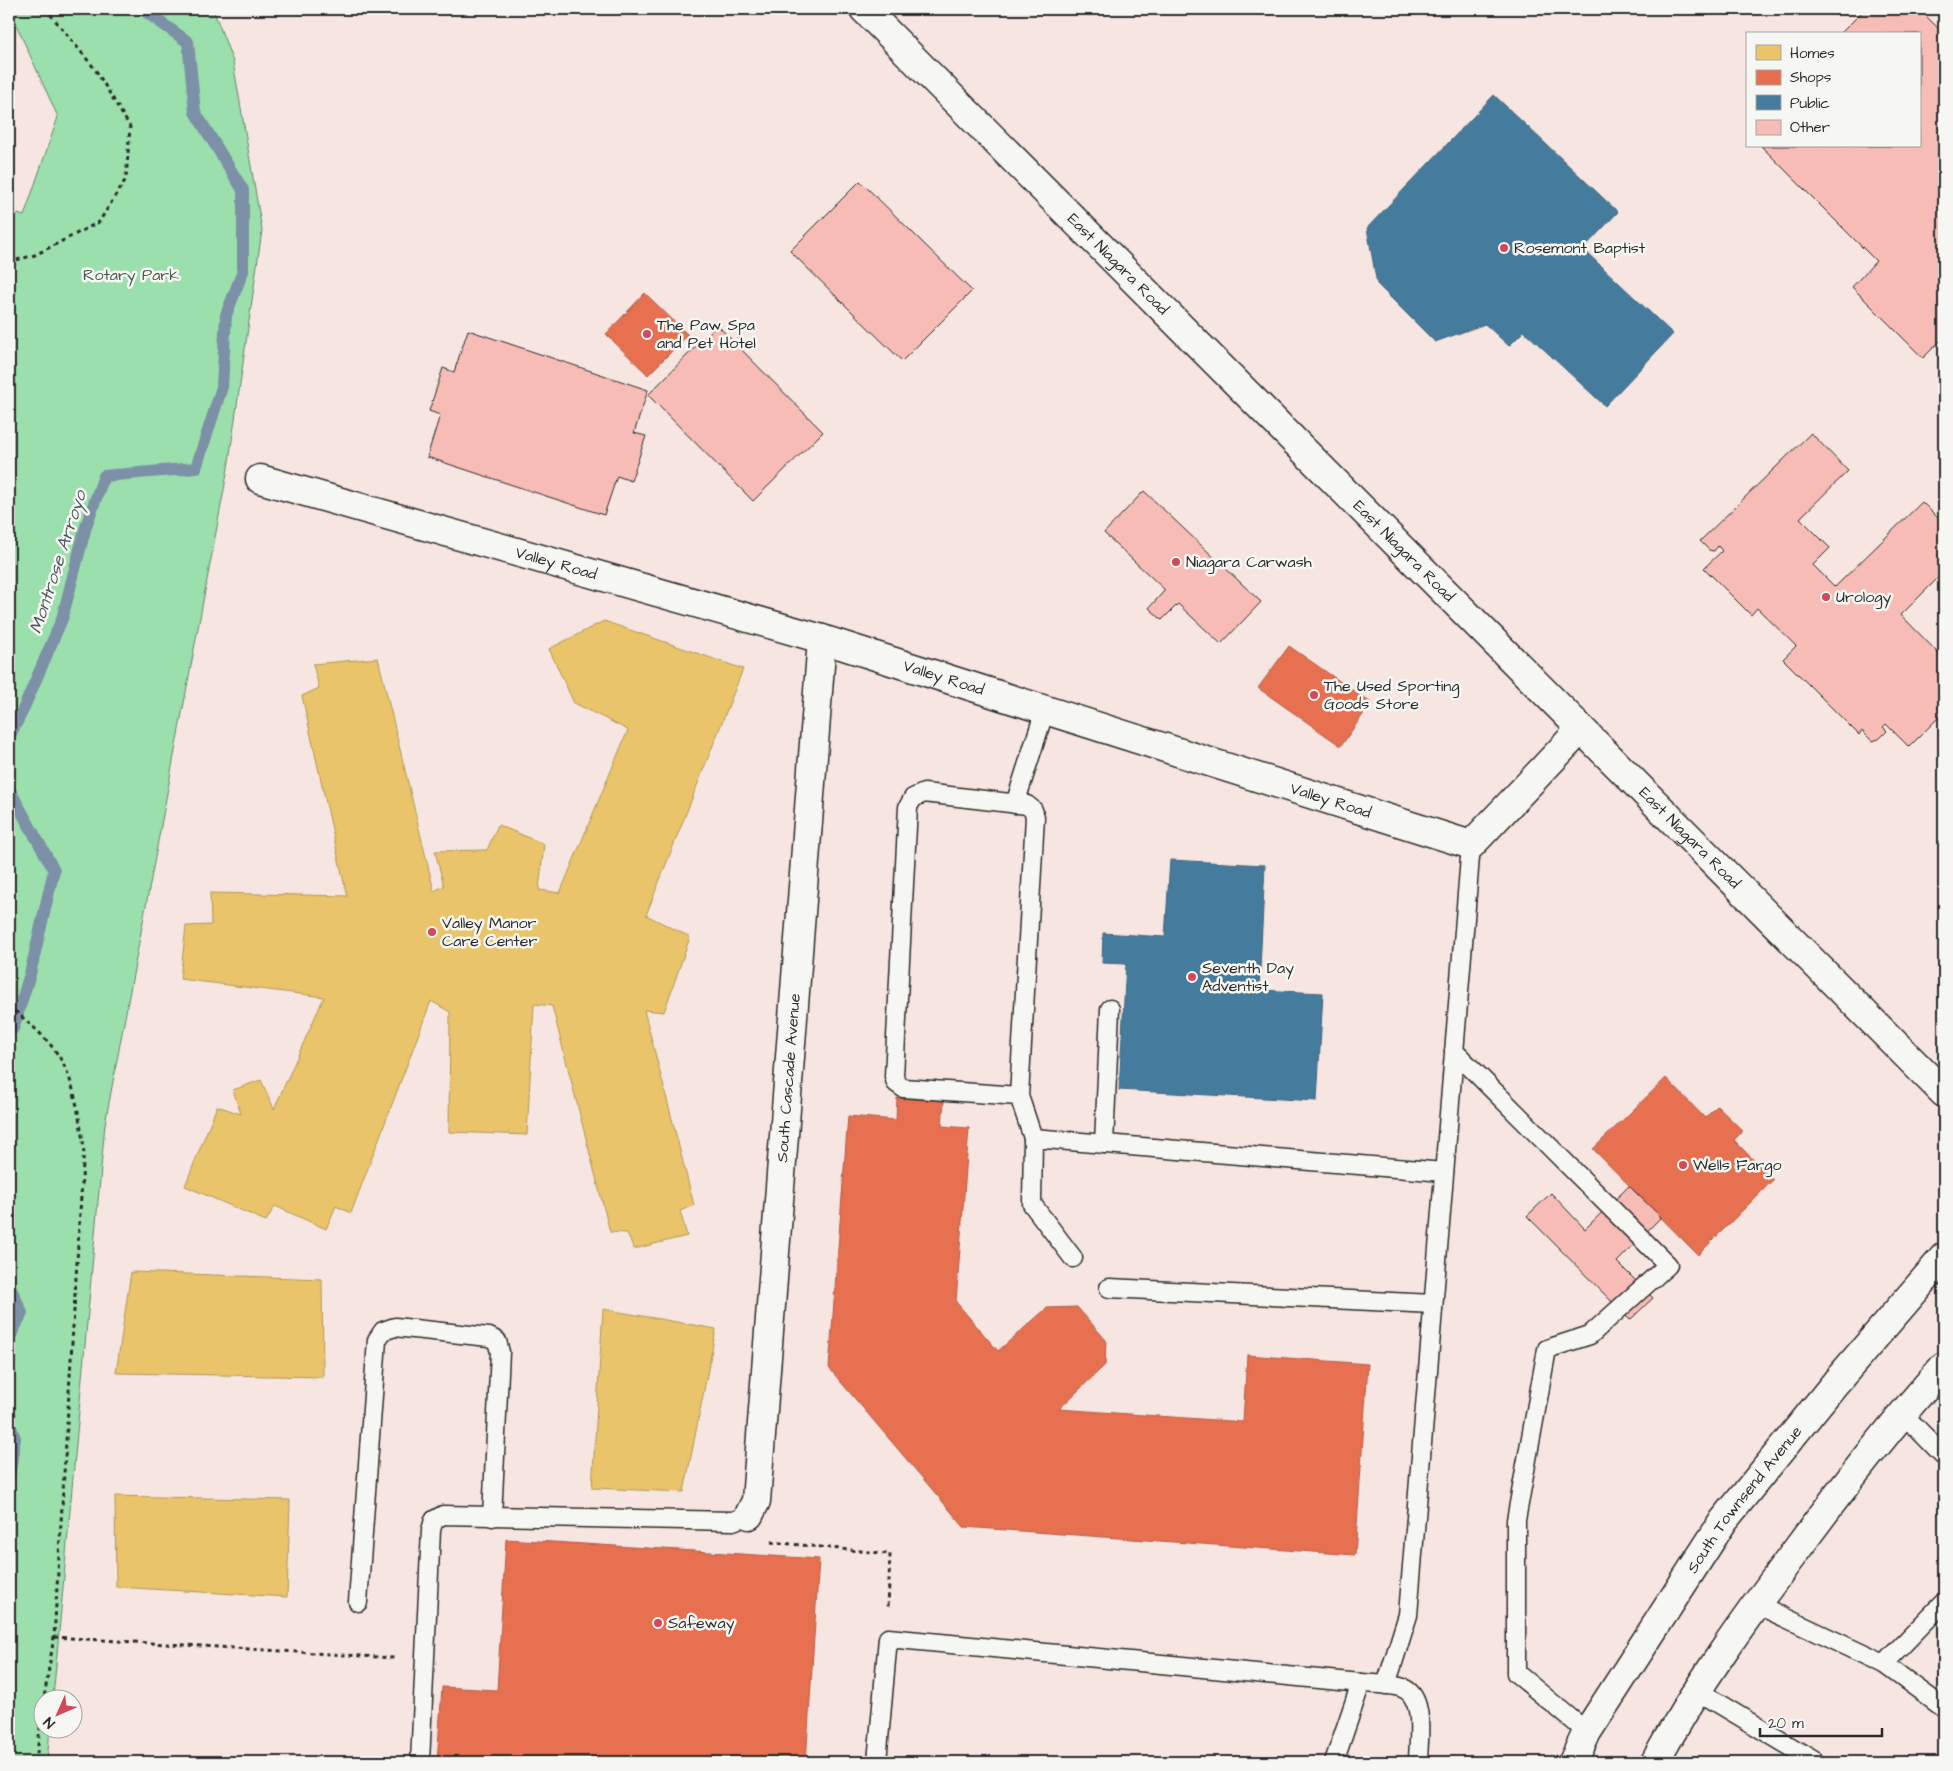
<svg xmlns="http://www.w3.org/2000/svg" width="1953" height="1771" font-family="'Architects Daughter',sans-serif">
  <rect width="100%" height="100%" fill="#f6e5e0"/>
  <filter id="ink" filterUnits="userSpaceOnUse"><feTurbulence type="fractalNoise" baseFrequency=".02" numOctaves="2"/><feDisplacementMap in="SourceGraphic" scale="10" xChannelSelector="R" yChannelSelector="G"/><feConvolveMatrix kernelMatrix="1 2 1 2 8 2 1 2 1" color-interpolation-filters="sRGB"/></filter>
  <g filter="url(#ink)">
    <polygon fill="#9bdfac" stroke="#63856c" points="9,9 213,9 233,62 262,230 228,468 105,1124 53,1698 42,1698 42,1728 50,1729 47,1762 9,1762 9,211 24,216 58,117"/>
    <g fill="#e9c46a" stroke="#b09657">
      <polygon points="604,621 743,669 646,915 690,937 664,1012 644,1010 694,1205 680,1211 687,1236 634,1249 627,1233 610,1232 552,1006 534,1004 527,1135 449,1132 450,1012 431,1001 351,1213 336,1206 326,1229 275,1206 266,1221 185,1186 217,1106 241,1114 233,1090 261,1080 274,1109 324,997 180,979 186,926 211,925 210,893 347,896 302,696 319,688 313,664 378,658 434,891 444,886 435,851 487,850 498,825 544,844 539,890 560,893 628,730 574,703 549,649"/>
      <polygon points="131,1272 322,1279 323,1377 116,1373"/>
      <polygon points="603,1309 716,1329 684,1492 592,1488"/>
      <polygon points="115,1496 290,1500 287,1597 116,1587"/>
    </g>
    <g fill="#e76f51" stroke="#af5b46">
      <polygon points="645,293 688,335 648,375 606,334"/>
      <polygon points="1289,646 1371,703 1341,746 1258,688"/>
      <polygon points="1666,1078 1705,1118 1717,1106 1743,1131 1734,1140 1773,1180 1698,1255 1593,1149"/>
      <polygon points="897,1098 944,1101 942,1126 969,1128 956,1302 998,1351 1047,1308 1077,1307 1106,1340 1105,1365 1059,1409 1243,1422 1247,1355 1368,1364 1355,1555 964,1527 829,1368 848,1116 896,1120"/>
      <polygon points="506,1539 819,1559 806,1762 437,1762 442,1687 497,1690"/>
    </g>
    <g fill="#457b9d" stroke="#3d637b">
      <polygon points="1494,95 1618,212 1583,249 1673,334 1605,406 1524,331 1509,346 1485,324 1435,342 1377,284 1367,228"/>
      <polygon points="1170,860 1265,865 1259,990 1323,993 1317,1101 1119,1090 1126,964 1102,963 1103,933 1165,937"/>
    </g>
    <g fill="none" stroke-linecap="round" stroke-linejoin="round">
      <g stroke="#7b90a7" stroke-width="12">
        <polyline points="9,737 22,712 62,619 86,526 104,476 196,468 222,387 226,315 243,271 243,190 195,112 188,42 142,9"/>
        <polyline points="9,789 54,870 30,974 13,1029 9,1030"/>
        <polyline points="9,1284 22,1313 9,1339"/>
        <polyline points="9,1422 15,1438 9,1477"/>
      </g>
    </g>
    <g fill="#f7bcb5" stroke="#2b2b2b">
      <polygon points="1865,9 1919,9 1944,34 1944,337 1923,358 1852,287 1876,261 1761,146 1919,146 1919,34 1840,34"/>
      <polygon points="860,181 972,291 902,361 790,251"/>
      <polygon points="717,325 823,432 753,501 648,395"/>
      <polygon points="468,330 648,390 634,433 646,436 631,481 617,476 604,515 427,457 440,415 429,411 443,368 454,372"/>
      <polygon points="1811,433 1848,471 1800,518 1830,548 1813,565 1835,587 1922,502 1944,524 1944,572 1901,615 1944,659 1944,712 1909,747 1886,724 1883,727 1887,731 1879,739 1872,741 1862,731 1859,735 1783,659 1796,646 1757,608 1751,615 1704,568 1722,551 1718,546 1714,551 1709,550 1700,541"/>
      <polygon points="1144,491 1261,602 1221,644 1178,604 1162,620 1149,608 1165,590 1104,533"/>
      <polygon points="1629,1186 1661,1217 1617,1262 1653,1298 1630,1320 1527,1216 1551,1193 1585,1229"/>
    </g>
    <g fill="none" stroke-linecap="round" stroke-linejoin="round">
      <g stroke="#2b2b2b" stroke-width="21">
        <g id="service">
          <polyline points="1015,804 1045,710"/>
          <polyline points="1454,1051 1668,1265 1590,1335 1547,1349 1516,1520 1516,1673 1587,1732"/>
          <polyline points="1019,1096 903,1088 896,1083 894,1076 908,807 913,798 924,793 1027,805 1033,810 1035,817 1019,1096 1033,1138"/>
          <polyline points="1104,1144 1110,1009"/>
          <polyline points="1073,1258 1032,1204 1033,1138 1444,1172"/>
          <polyline points="1109,1288 1433,1304"/>
          <polyline points="1902,1413 1944,1456"/>
          <polyline points="358,1602 377,1340 383,1331 395,1327 489,1337 497,1341 500,1352 492,1517"/>
          <polyline points="1756,1604 1884,1664 1944,1708"/>
          <polyline points="1884,1664 1944,1602"/>
          <path d="M 1361,1683 C 1374,1684 1388,1684 1400,1687 C 1427,1694 1418,1741 1418,1762"/>
          <polyline points="1386,1685 1408,1615 1471,845"/>
          <polyline points="1696,1690 1816,1762"/>
          <polyline points="420,1762 431,1530 434,1520 443,1515 733,1521 749,1515"/>
          <polyline points="877,1762 888,1638 1361,1683 1334,1762"/>
        </g>
      </g>
      <g stroke="#2b2b2b" stroke-width="31">
        <g id="minor">
          <path id="s1" d="M 260,479 L 822,639 L 1471,845 L 1581,729"/>
          <path id="s2" d="M 749,1515 L 756,1501 L 822,639"/>
        </g>
      </g>
      <g stroke="#2b2b2b" stroke-width="31">
        <g id="tertiary">
          <path id="s3" d="M 864,9 L 1944,1093"/>
        </g>
      </g>
      <g stroke="#2b2b2b" stroke-width="31">
        <g id="trunk">
          <path id="s4" d="M 1573,1762 L 1587,1732 L 1724,1520 L 1836,1382 L 1944,1257"/>
          <path d="M 1655,1762 C 1695,1688 1744,1620 1795,1552 C 1842,1488 1891,1425 1944,1366"/>
        </g>
      </g>
      <g stroke="#2b2b2b" stroke-width="3" stroke-dasharray="4 4" stroke-linecap="butt">
        <polyline points="9,262 35,255 99,222 126,179 130,127 95,69 46,9"/>
        <path d="M 9,1006 C 24,1019 41,1032 53,1048 C 75,1075 78,1114 84,1147 L 54,1637 L 44,1698"/>
        <polyline points="771,1542 890,1554 888,1608"/>
        <polyline points="54,1637 395,1658"/>
        <polyline points="36,1762 42,1711"/>
      </g>
      <use href="#service" stroke="#f6f6f2" stroke-width="18"/>
      <use href="#minor" stroke="#f6f6f2" stroke-width="28"/>
      <use href="#tertiary" stroke="#f6f6f2" stroke-width="28"/>
      <use href="#trunk" stroke="#f6f6f2" stroke-width="28"/>
    </g>
  </g>
  <g fill="#d1495b" stroke="#f6f6f2" stroke-width="2">
    <circle cx="1504" cy="248" r="5"/>
    <circle cx="647" cy="334" r="5"/>
    <circle cx="1176" cy="562" r="5"/>
    <circle cx="1826" cy="597" r="5"/>
    <circle cx="1314" cy="695" r="5"/>
    <circle cx="432" cy="932" r="5"/>
    <circle cx="1192" cy="977" r="5"/>
    <circle cx="1683" cy="1165" r="5"/>
    <circle cx="658" cy="1623" r="5"/>
  </g>
  <g text-anchor="middle" dominant-baseline="central" stroke-width="5" stroke-linejoin="round" paint-order="stroke">
    <g font-size="16" fill="#2b2b2b" stroke="#f6f6f2" text-anchor="start">
      <text x="1514" y="248">Rosemont Baptist</text>
      <text x="657" y="325">The Paw Spa<tspan x="657" dy="18">and Pet Hotel</tspan></text>
      <text x="1186" y="562">Niagara Carwash</text>
      <text x="1836" y="597">Urology</text>
      <text x="1324" y="686">The Used Sporting<tspan x="1324" dy="18">Goods Store</tspan></text>
      <text x="442" y="923">Valley Manor<tspan x="442" dy="18">Care Center</tspan></text>
      <text x="1202" y="968">Seventh Day<tspan x="1202" dy="18">Adventist</tspan></text>
      <text x="1693" y="1165">Wells Fargo</text>
      <text x="668" y="1623">Safeway</text>
    </g>
    <g font-size="16" fill="#2b2b2b" stroke="#f6f6f2">
      <text stroke="none"><textPath href="#s3" startOffset="360">East Niagara Road</textPath></text>
      <text stroke="none"><textPath href="#s3" startOffset="765">East Niagara Road</textPath></text>
      <text stroke="none"><textPath href="#s1" startOffset="308">Valley Road</textPath></text>
      <text stroke="none"><textPath href="#s1" startOffset="712">Valley Road</textPath></text>
      <text stroke="none"><textPath href="#s1" startOffset="1118">Valley Road</textPath></text>
      <text stroke="none"><textPath href="#s3" startOffset="1170">East Niagara Road</textPath></text>
      <text stroke="none"><textPath href="#s2" startOffset="440">South Cascade Avenue</textPath></text>
      <text stroke="none"><textPath href="#s4" startOffset="314">South Townsend Avenue</textPath></text>
    </g>
    <g font-size="16" fill="#47584b" stroke="#f6f6f2">
      <text x="131" y="275">Rotary Park</text>
    </g>
    <g font-size="18" font-style="italic" fill="#4c555e" stroke="#f6f6f2">
      <text transform="translate(58 562) rotate(-72)">Montrose Arroyo</text>
    </g>
  </g>
  <rect width="1953" height="1771" fill="none" stroke="#f6f6f2" stroke-width="30"/>
  <rect x="15" y="15" width="1923" height="1741" fill="none" stroke="#2b2b2b" stroke-width="2" filter="url(#ink)"/>
  <rect x="1746" y="32" width="175" height="115" fill="#f6f6f2" stroke="#a5a5a2"/>
  <rect x="1756" y="45" width="25" height="15" fill="#e9c46a" stroke="#a5a5a2"/>
  <text x="1790" y="58" font-size="15" fill="#2b2b2b">Homes</text>
  <rect x="1756" y="70" width="25" height="15" fill="#e76f51" stroke="#a5a5a2"/>
  <text x="1790" y="82" font-size="15" fill="#2b2b2b">Shops</text>
  <rect x="1756" y="95" width="25" height="15" fill="#457b9d" stroke="#a5a5a2"/>
  <text x="1790" y="108" font-size="15" fill="#2b2b2b">Public</text>
  <rect x="1756" y="120" width="25" height="15" fill="#f7bcb5" stroke="#a5a5a2"/>
  <text x="1790" y="132" font-size="15" fill="#2b2b2b">Other</text>
  <g transform="translate(58 1714) rotate(225)"><circle r="24" fill="#f6f6f2" stroke="#a5a5a2"/>
  <path d="M0-4L9 19L0 12L-9 19Z" fill="#d1495b"/>
  <text y="-8" font-size="14" font-weight="bold" text-anchor="middle" fill="#2b2b2b">N</text>
  </g>
  <path d="M1760 1728v8h122v-8" fill="none" stroke="#2b2b2b" stroke-width="2.5"/>
  <text x="1768" y="1728" font-size="15" fill="#2b2b2b" stroke="#f6f6f2" stroke-width="4" paint-order="stroke">20 m</text>
</svg>
